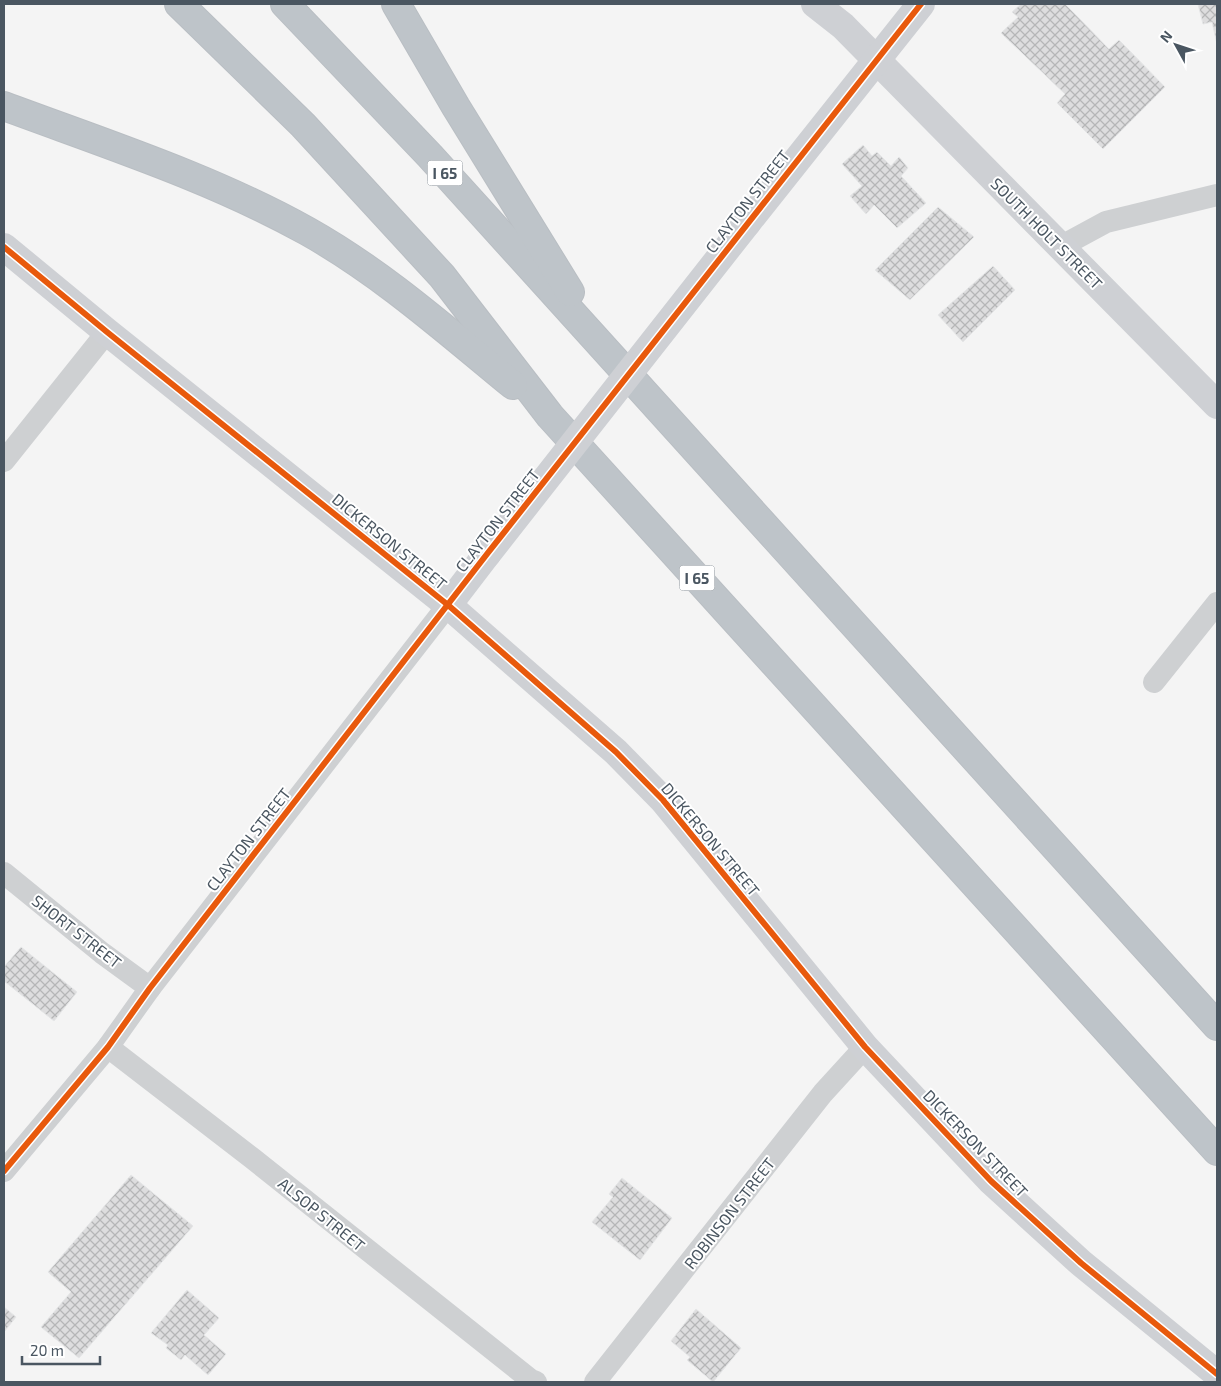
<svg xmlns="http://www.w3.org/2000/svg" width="1221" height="1386" font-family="'Exo 2',sans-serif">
  <defs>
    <pattern id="building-cross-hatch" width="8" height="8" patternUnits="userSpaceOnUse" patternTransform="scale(1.25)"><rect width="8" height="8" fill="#ddddde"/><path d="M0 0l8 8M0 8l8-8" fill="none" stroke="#b5b6b7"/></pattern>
  </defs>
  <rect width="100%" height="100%" fill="#f4f4f4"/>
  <g fill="url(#building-cross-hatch)" stroke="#e5e6e7">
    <polygon points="1021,4 1065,4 1109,49 1119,40 1165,87 1103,149 1057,103 1065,94 1001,33 1018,17 1012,12"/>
    <polygon points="1198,4 1217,4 1217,44 1212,22 1203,24"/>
    <polygon points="863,145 872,156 877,152 891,166 899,157 908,168 901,176 926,203 897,228 874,205 866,214 850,196 862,186 842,164"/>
    <polygon points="938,207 974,237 910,300 875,270"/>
    <polygon points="993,266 1015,290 963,342 938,315"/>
    <polygon points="21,947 77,992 54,1021 4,981 4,967"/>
    <polygon points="131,1175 193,1226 79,1358 41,1327 71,1292 48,1272"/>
    <polygon points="622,1178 672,1218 640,1260 592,1222 613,1197 609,1194"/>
    <polygon points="187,1290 219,1318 204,1335 226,1354 208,1375 185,1355 181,1360 166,1348 168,1345 151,1333"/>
    <polygon points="4,1307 16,1317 4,1332"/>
    <polygon points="696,1309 741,1348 713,1382 687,1360 690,1357 671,1341"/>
  </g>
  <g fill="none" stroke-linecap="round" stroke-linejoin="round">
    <g stroke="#b9bec3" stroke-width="30">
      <g id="highway">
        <polyline points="179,4 303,125 418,250 442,276 550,416 1217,1151"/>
        <polyline points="285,4 430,156 1217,1026"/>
        <polyline points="396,4 456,107 570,292"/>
        <path d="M 4,106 C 106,144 212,178 307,231 C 382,273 447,331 513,385"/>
      </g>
    </g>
    <g stroke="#ced0d2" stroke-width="22">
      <polyline points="1060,247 1106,222 1217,195"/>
      <polyline points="4,461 107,332"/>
      <polyline points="1154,682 1217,603"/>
      <polyline points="4,873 102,953 150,988"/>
      <polyline points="108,1047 252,1158 531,1380 536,1382"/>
      <polyline points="4,1171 108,1047 150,988 448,605"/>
      <polyline points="595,1382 823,1093 865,1047"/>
    </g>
    <g stroke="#ced0d4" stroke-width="28">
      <polyline points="815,4 843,26 1217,405"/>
      <polyline points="747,223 921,4"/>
      <polyline points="4,247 107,332 448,605 616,752 663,800 865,1047 991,1181 1081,1263 1217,1374"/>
      <polyline points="448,605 487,554"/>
    </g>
    <use href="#highway" stroke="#bec4c9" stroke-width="28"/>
    <polyline stroke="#ced0d4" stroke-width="28" points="487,554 747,223"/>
    <g stroke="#fff" stroke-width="9">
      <g id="cycleway">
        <polyline points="4,247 107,332 448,605 616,752 663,800 865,1047 991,1181 1081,1263 1217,1374"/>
        <polyline points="4,1171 108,1047 150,988 487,554 921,4"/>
      </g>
    </g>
    <use href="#cycleway" stroke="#e8590c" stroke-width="6"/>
  </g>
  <g text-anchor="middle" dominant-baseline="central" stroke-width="4" stroke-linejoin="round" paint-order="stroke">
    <g fill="#fff" stroke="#808990" stroke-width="1">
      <rect x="427.5" y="160.5" width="35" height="25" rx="4"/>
      <rect x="679.5" y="565.5" width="35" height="25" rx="4"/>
    </g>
    <g font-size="15" font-weight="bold" fill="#4a5661">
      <text x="445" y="173">I 65</text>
      <text x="697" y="578">I 65</text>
    </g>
    <g font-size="16" fill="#4a5661" stroke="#fff">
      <text transform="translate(747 201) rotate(-52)">CLAYTON STREET</text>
      <text transform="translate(1047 233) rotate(45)">SOUTH HOLT STREET</text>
      <text transform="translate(497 520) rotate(-52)">CLAYTON STREET</text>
      <text transform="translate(390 541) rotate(39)">DICKERSON STREET</text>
      <text transform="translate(248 839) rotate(-52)">CLAYTON STREET</text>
      <text transform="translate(711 839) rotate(50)">DICKERSON STREET</text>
      <text transform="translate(77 931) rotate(38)">SHORT STREET</text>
      <text transform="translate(976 1143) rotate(46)">DICKERSON STREET</text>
      <text transform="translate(729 1213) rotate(-52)">ROBINSON STREET</text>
      <text transform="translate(322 1214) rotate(39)">ALSOP STREET</text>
    </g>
  </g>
  <rect width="1221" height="1386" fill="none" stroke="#4a5661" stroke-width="10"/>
  <g transform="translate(1176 45) rotate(310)" stroke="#ffffff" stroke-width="4" paint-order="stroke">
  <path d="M0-4L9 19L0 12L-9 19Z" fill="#4a5661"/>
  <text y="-8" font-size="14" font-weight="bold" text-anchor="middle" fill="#4a5661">N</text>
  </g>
  <path d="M22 1356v8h78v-8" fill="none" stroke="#4a5661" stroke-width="2.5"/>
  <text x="30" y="1356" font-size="15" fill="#4a5661" stroke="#ffffff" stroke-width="4" paint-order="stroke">20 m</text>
</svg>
